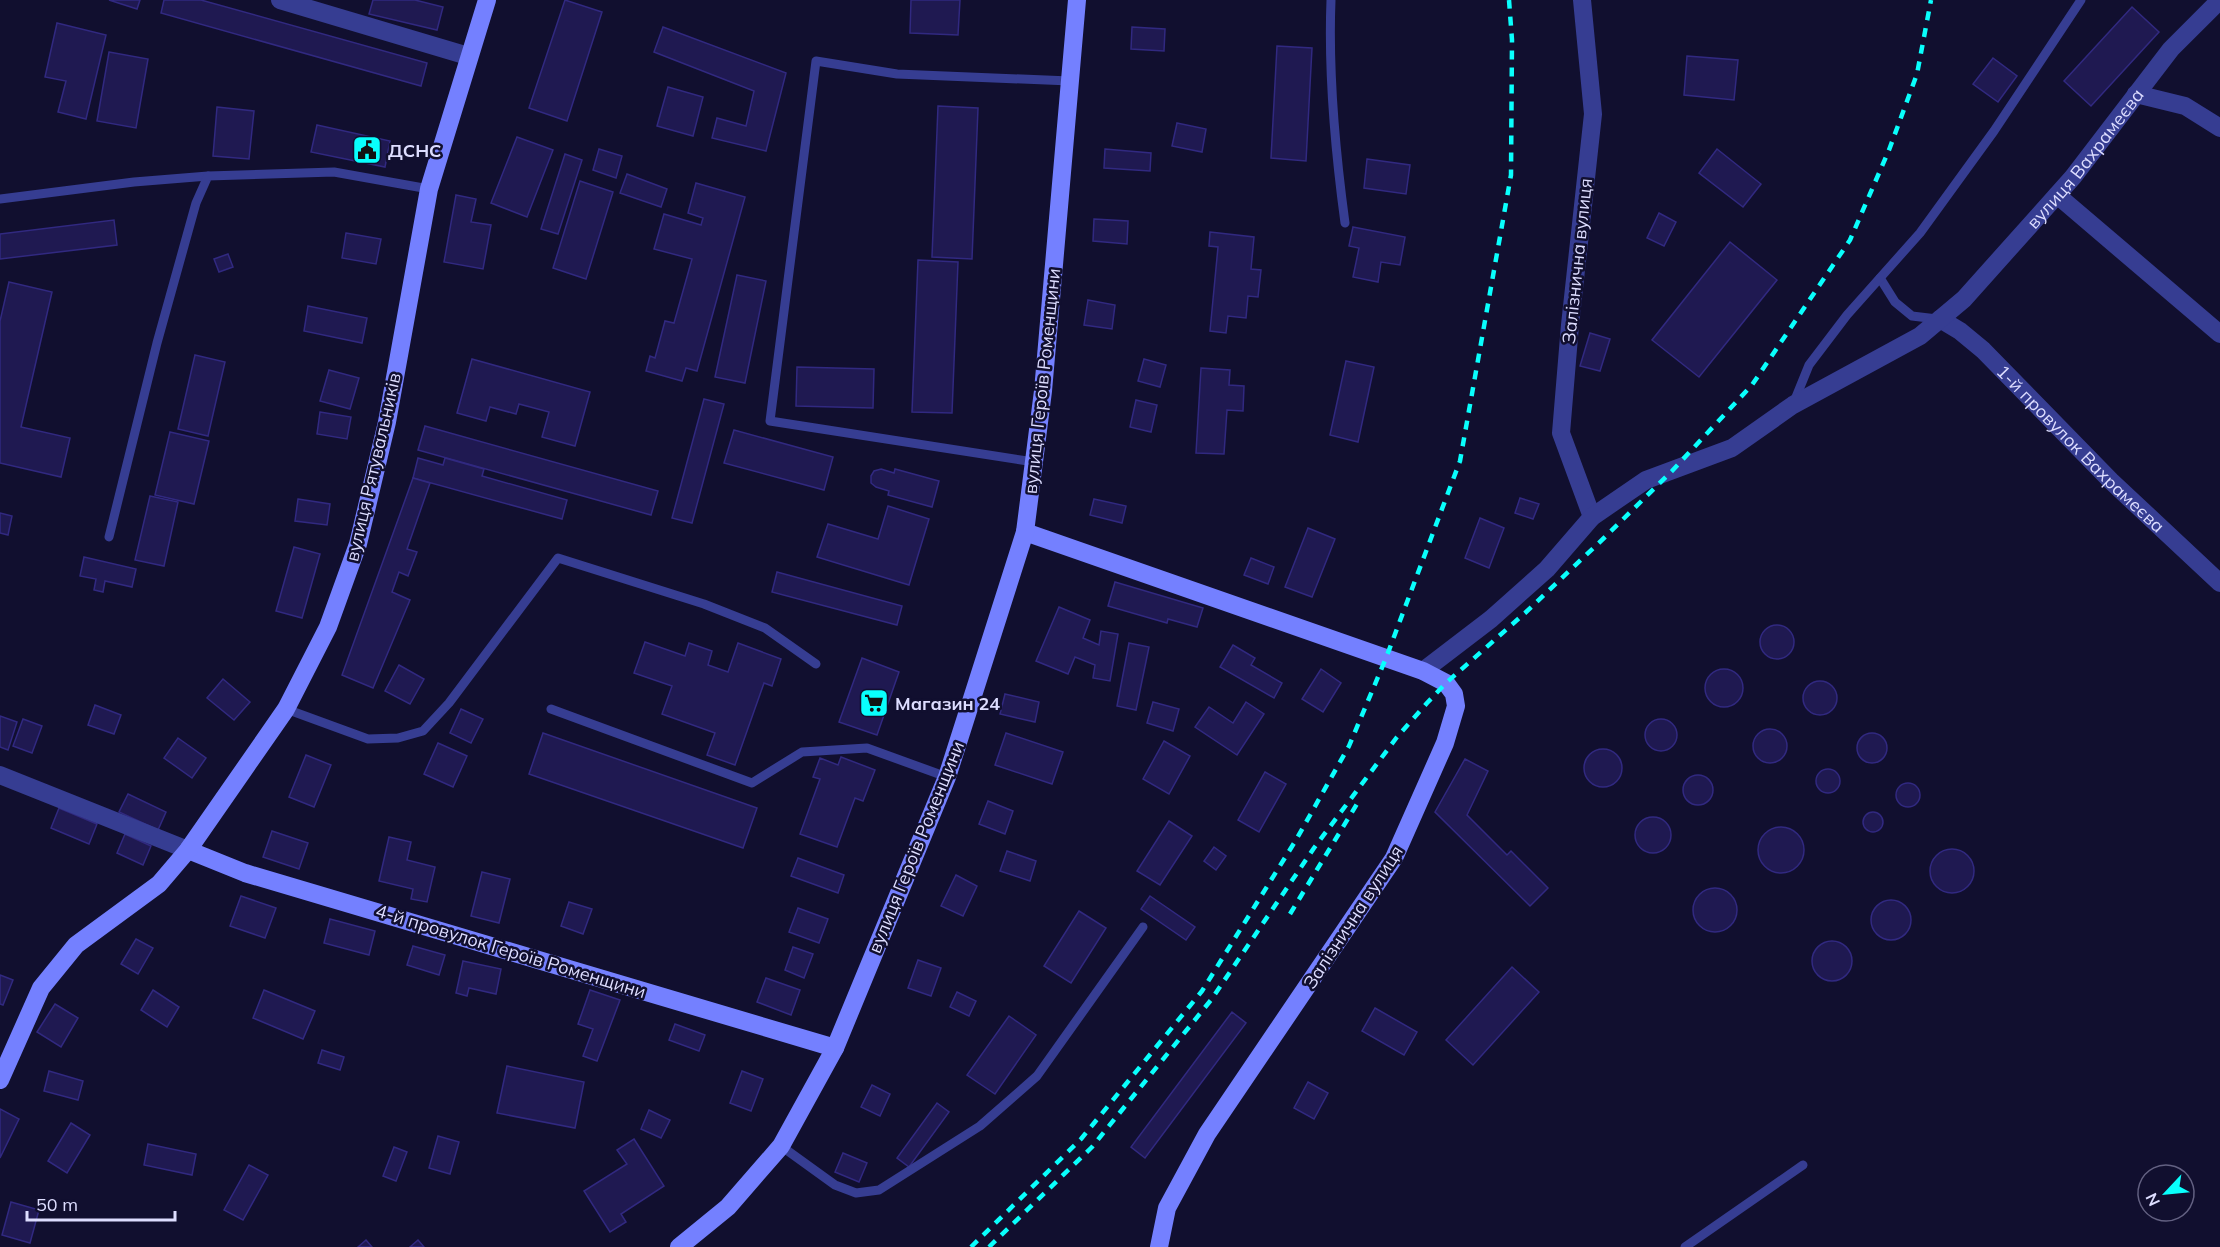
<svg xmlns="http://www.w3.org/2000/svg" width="2220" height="1247" font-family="Mulish,sans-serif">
  <rect width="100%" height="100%" fill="#110f2f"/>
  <g fill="#1f1951" stroke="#312980" stroke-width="1.5">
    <polygon points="109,0 140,0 137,9"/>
    <polygon points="164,0 201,0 427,63 421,86 161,13"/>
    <polygon points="373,0 415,0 443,7 437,30 369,14"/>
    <polygon points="565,0 602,12 567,121 529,108"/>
    <polygon points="911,0 960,0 958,35 910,33"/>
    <polygon points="2132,7 2159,32 2091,106 2064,81"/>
    <polygon points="57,23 106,35 86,119 58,112 66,81 45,77"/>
    <polygon points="663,27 786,73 766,151 712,138 717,118 746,126 754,91 654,52"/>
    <polygon points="1132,27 1165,29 1164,51 1131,49"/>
    <polygon points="1277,46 1312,48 1306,161 1271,158"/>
    <polygon points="109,52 148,59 136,128 97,121"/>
    <polygon points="1687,56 1738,60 1734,100 1684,95"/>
    <polygon points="1993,58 2017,76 1998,102 1973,84"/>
    <polygon points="668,87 703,97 693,136 657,126"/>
    <polygon points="938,106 978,108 972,259 932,257"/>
    <polygon points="217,107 254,111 249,159 213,156"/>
    <polygon points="1177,123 1206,129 1202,152 1172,146"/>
    <polygon points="317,125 390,141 385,167 311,152"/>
    <polygon points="517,137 553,150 527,217 491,203"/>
    <polygon points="599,149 622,156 616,178 593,170"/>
    <polygon points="1105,149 1151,153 1150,171 1104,168"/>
    <polygon points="1717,149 1761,184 1743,207 1699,173"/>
    <polygon points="565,154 582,160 558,234 541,229"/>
    <polygon points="1367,159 1410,165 1406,194 1364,188"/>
    <polygon points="627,174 667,189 661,207 620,193"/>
    <polygon points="580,181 613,192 586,279 553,268"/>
    <polygon points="696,183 745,197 697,371 686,368 682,381 646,371 650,356 655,358 665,321 674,323 692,259 654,249 664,214 701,225 703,218 688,213"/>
    <polygon points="456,195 476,199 471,222 491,225 483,269 444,262"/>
    <polygon points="1659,213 1676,222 1664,246 1647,238"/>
    <polygon points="1094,219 1128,221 1127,244 1093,241"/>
    <polygon points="114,220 117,245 0,259 0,234"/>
    <polygon points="1353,227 1405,237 1400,265 1381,262 1378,282 1353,277 1359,248 1349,246"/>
    <polygon points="1210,232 1254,237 1251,269 1261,270 1258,297 1248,296 1246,318 1228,316 1226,333 1210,331 1218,247 1209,246"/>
    <polygon points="346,233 381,239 376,264 342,258"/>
    <polygon points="1730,242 1777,280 1699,377 1652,340"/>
    <polygon points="228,254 233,267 219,272 214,259"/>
    <polygon points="918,260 958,262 952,413 912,412"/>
    <polygon points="737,275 766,281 745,383 715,377"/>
    <polygon points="9,282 52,292 21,427 70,438 61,477 0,463 0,321"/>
    <polygon points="1088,300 1115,305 1112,329 1084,325"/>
    <polygon points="308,306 367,318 362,343 304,331"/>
    <polygon points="1590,333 1610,339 1600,371 1580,366"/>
    <polygon points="195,355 225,362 208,436 178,429"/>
    <polygon points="472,359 590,392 575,446 542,437 549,412 519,404 516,414 490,407 486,421 457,413"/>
    <polygon points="1144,359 1166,365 1160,387 1138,381"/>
    <polygon points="1346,361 1374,367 1358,442 1330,435"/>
    <polygon points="797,367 874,369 873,408 796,406"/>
    <polygon points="1201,368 1230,370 1229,385 1244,386 1243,411 1227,410 1224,454 1196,453"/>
    <polygon points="329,370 359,378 350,409 320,401"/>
    <polygon points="704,399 724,404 692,523 672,518"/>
    <polygon points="1136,400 1157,405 1151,432 1130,427"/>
    <polygon points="320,412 351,417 347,439 317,434"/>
    <polygon points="425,426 658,491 651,515 418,450"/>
    <polygon points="734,430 833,457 824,490 724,463"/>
    <polygon points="170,432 209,441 194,504 155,495"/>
    <polygon points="418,458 443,465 445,458 484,469 482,476 567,500 562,519 413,478"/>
    <polygon points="881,469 894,473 895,469 939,481 932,507 888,495 889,491 876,487 871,483 871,476 874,471"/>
    <polygon points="413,478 430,483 407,549 417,552 408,576 399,572 392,592 410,600 373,688 342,675"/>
    <polygon points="150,496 178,502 164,566 135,560"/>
    <polygon points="1520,498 1539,504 1533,519 1515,513"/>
    <polygon points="298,499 330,504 327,525 295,521"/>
    <polygon points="1094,499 1126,506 1122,523 1090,515"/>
    <polygon points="888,506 929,519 909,585 817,557 828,524 878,539"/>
    <polygon points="0,513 12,516 8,535 0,533"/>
    <polygon points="1480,518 1504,528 1489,568 1465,558"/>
    <polygon points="1308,528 1335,539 1312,597 1285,587"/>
    <polygon points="294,547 320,554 302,618 276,611"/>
    <polygon points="84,557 136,569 132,587 105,581 103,592 94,590 96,579 80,576"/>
    <polygon points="1251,558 1274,567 1268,584 1244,575"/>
    <polygon points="777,572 902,606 897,625 772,592"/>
    <polygon points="1115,582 1203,608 1197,627 1168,619 1167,623 1108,606"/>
    <polygon points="1059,607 1090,620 1083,638 1099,645 1101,631 1118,634 1110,681 1093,678 1095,665 1075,657 1068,674 1036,661"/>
    <circle cx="1777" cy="642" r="17"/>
    <polygon points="645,642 685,656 689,643 712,651 708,665 728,672 738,643 781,659 772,686 764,683 735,765 707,755 715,733 662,714 672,686 634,673"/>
    <polygon points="1129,643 1149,647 1136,710 1117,706"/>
    <polygon points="1233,645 1255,658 1251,665 1282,683 1274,698 1220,667"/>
    <polygon points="862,658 899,672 877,735 839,722"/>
    <polygon points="399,665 424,679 410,704 385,691"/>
    <polygon points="1321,669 1341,683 1323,712 1302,699"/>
    <circle cx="1724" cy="688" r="19"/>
    <polygon points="223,679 250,702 234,720 207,698"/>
    <circle cx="1820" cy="698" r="17"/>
    <polygon points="1005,694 1039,702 1035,722 1000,714"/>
    <polygon points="1153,702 1179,709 1173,731 1147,723"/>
    <polygon points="1246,702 1264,714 1237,755 1195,727 1209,707 1233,723"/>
    <polygon points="95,705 121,715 114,734 88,725"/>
    <polygon points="461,709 483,719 471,743 450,733"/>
    <polygon points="0,716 17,722 8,750 0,747"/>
    <circle cx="1661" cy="735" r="16"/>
    <polygon points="23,719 42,726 32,753 13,746"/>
    <circle cx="1770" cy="746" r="17"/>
    <polygon points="543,733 757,808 743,848 529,774"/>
    <polygon points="1006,733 1063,752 1052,784 995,765"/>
    <circle cx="1872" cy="748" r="15"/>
    <polygon points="178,738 206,758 192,778 164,758"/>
    <polygon points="1164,741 1190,756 1169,794 1143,779"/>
    <polygon points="438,743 467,756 453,787 424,774"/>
    <circle cx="1603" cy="768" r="19"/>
    <polygon points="306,755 331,765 314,807 289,797"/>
    <polygon points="841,757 875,770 863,801 855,798 837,847 800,834 820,779 813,777 820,758 838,765"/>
    <polygon points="1465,759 1488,771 1467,815 1507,855 1511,851 1548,888 1530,906 1435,812"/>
    <circle cx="1828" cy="781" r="12"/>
    <polygon points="1265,772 1286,784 1259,832 1238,820"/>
    <circle cx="1698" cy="790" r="15"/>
    <circle cx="1908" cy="795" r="12"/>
    <polygon points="128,794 166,812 158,830 119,812"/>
    <polygon points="988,801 1013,811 1005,834 979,824"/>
    <polygon points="59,808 97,824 89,844 51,828"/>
    <circle cx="1873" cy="822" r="10"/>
    <circle cx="1653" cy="835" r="18"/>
    <polygon points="1169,821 1192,836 1160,885 1137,871"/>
    <circle cx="1781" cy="850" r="23"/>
    <polygon points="272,831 308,843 299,869 263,857"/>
    <polygon points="125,834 151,846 143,865 117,853"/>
    <polygon points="389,837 411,842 407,860 435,867 427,902 411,899 413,889 379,881"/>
    <polygon points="1214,847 1226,856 1216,870 1204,861"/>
    <circle cx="1952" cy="871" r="22"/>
    <polygon points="1007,851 1036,861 1030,881 1000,871"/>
    <polygon points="798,858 844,875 838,893 791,876"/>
    <polygon points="482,872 510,879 499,923 471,916"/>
    <polygon points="956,875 977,886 963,916 941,906"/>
    <circle cx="1715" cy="910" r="22"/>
    <polygon points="241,896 276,908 265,938 230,926"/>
    <polygon points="1150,896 1195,927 1186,940 1141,909"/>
    <circle cx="1891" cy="920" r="20"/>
    <polygon points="569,902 592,909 583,934 561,926"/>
    <polygon points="798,908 828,919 819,943 789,932"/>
    <polygon points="1079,911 1106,928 1071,983 1044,966"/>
    <polygon points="330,919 375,931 369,955 324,943"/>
    <polygon points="136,939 153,948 138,974 121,964"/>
    <circle cx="1832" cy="961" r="20"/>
    <polygon points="413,946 445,955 439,975 407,965"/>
    <polygon points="793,947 813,954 804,978 785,970"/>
    <polygon points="918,960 941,968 931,996 908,988"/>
    <polygon points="463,961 501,969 496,994 469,988 467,996 456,993"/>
    <polygon points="1512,967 1539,992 1473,1065 1446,1040"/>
    <polygon points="0,975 13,980 3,1005 0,1004"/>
    <polygon points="766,978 800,990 791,1015 757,1002"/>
    <polygon points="153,990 179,1007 167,1027 141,1010"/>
    <polygon points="264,990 315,1011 303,1039 253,1018"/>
    <polygon points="590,990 620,1000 597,1061 583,1056 593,1029 578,1024"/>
    <polygon points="957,992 976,1001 969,1016 950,1007"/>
    <polygon points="55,1004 78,1018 61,1047 37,1032"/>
    <polygon points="1375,1008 1417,1032 1404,1055 1362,1031"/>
    <polygon points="1232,1012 1246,1023 1145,1158 1131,1147"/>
    <polygon points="1009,1016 1036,1035 995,1094 967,1075"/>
    <polygon points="675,1024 705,1035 699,1051 669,1040"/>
    <polygon points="322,1050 344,1057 340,1070 318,1063"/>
    <polygon points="507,1066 584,1082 575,1128 497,1113"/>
    <polygon points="49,1071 83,1081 78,1100 44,1091"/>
    <polygon points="742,1071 763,1079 751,1111 730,1103"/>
    <polygon points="1308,1082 1328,1093 1314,1119 1294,1108"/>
    <polygon points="872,1085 890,1094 880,1116 861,1107"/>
    <polygon points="937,1103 949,1112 909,1167 897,1158"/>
    <polygon points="0,1109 19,1119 0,1158"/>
    <polygon points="649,1110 670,1120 661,1138 641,1129"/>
    <polygon points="71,1123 90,1135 67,1173 48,1161"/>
    <polygon points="438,1136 459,1142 450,1174 429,1168"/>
    <polygon points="634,1139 664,1186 621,1214 626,1222 610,1232 584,1191 627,1164 617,1150"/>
    <polygon points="148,1144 196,1154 192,1175 144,1165"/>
    <polygon points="394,1147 407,1152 396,1181 383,1176"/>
    <polygon points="843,1153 867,1163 859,1182 835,1172"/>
    <polygon points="249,1165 268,1175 243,1220 224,1210"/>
    <polygon points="11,1202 39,1210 30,1243 2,1235"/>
    <polygon points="366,1240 372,1247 358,1247"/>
    <polygon points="418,1240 424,1247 410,1247"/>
  </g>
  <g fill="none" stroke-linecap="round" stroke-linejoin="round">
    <g stroke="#363d92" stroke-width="9">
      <path d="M 1331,0 C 1328,75 1335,149 1345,223"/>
      <polyline points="0,199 134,182 208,176"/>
      <polyline points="1880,278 1895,302 1912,316 1937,319"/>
      <polyline points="1794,402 1809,365 1847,315 1920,233 1994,131 2081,0"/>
      <polyline points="1034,462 770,421 816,61 897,74 1070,81"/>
      <polyline points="109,537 157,343 196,203 208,176 334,172 429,189"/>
      <polyline points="286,709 368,739 398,738 423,731 449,703 558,558 704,604 765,628 816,664"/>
      <polyline points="551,709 752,783 802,752 867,748 947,777"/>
      <polyline points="781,1146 835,1185 856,1193 879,1190 980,1126 1037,1076 1143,927"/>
      <polyline points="1685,1247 1803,1165"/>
    </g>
    <g stroke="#363d92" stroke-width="18">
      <polyline points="280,0 468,56"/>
      <polyline points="1582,0 1593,114 1570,325 1561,433 1592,517"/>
      <polyline points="2136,94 2185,106 2220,128"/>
      <polyline points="2057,195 2220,334"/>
      <path id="s1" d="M 1940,319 L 1960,331 L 1983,350 L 2111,481 L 2220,583"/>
      <path id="s2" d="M 1423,671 L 1491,619 L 1547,569 L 1592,517 L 1646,480 L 1732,448 L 1793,405 L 1920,336 L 1964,299 L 2073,177 L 2171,49 L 2220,0"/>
      <polyline points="0,775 188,850"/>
    </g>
    <g stroke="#7480ff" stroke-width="18">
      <polyline points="1025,532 1423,671 1446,683 1454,694 1456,706 1445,743 1394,858 1207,1134 1167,1208 1159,1247"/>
      <polyline points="188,850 245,873 835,1048"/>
      <polyline points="0,1080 41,988 76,945 159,884 188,850 286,709 328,627 358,544 387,422 429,189 487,0"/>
      <polyline points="679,1247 728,1207 781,1146 835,1048 947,777 1025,532 1043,391 1077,0"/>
    </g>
    <g stroke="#09fffd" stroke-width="4.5" stroke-dasharray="9 8" stroke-linecap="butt">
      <polyline points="1290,914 1360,799"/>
      <polyline points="971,1247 1081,1139 1202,991 1296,840 1349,746 1386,658 1460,461 1511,175 1512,40 1509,0"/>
      <polyline points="989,1247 1092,1147 1211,1000 1314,848 1397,737 1427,703 1446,683 1525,613 1605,537 1672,471 1752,385 1850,240 1889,150 1917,74 1931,0"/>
    </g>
  </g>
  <defs>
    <g id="civic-square" transform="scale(1.5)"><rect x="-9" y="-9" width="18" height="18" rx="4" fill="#09fffd" stroke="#110f2f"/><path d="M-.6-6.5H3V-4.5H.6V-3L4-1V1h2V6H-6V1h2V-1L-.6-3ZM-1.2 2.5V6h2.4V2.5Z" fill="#111"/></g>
    <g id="supermarket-square" transform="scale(1.5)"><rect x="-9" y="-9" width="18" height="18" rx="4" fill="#09fffd" stroke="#110f2f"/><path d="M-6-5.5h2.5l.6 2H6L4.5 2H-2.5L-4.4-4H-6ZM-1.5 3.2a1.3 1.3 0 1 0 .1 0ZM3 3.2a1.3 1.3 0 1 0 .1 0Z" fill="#111"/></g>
  </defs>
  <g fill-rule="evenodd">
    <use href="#civic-square" x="367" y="150"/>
    <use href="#supermarket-square" x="874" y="703"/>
  </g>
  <g text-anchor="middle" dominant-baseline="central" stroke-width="5" stroke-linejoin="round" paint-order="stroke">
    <g font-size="18" font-weight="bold" fill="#ddf" stroke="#110f2f" text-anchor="start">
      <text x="388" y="150">ДСНС</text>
      <text x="895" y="703">Магазин 24</text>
    </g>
    <g font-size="18" fill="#ddf" stroke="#110f2f">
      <text stroke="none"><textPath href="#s2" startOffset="849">вулиця Вахрамеєва</textPath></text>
      <text transform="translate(1577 261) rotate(-84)">Залізнична вулиця</text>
      <text transform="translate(1042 381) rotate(-84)">вулиця Героїв Роменщини</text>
      <text stroke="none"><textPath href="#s1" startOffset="192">1-й провулок Вахрамеєва</textPath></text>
      <text transform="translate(373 467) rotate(-77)">вулиця Рятувальників</text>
      <text transform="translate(916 847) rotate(-68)">вулиця Героїв Роменщини</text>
      <text transform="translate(1353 917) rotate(-57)">Залізнична вулиця</text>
      <text transform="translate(511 951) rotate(17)">4-й провулок Героїв Роменщини</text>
    </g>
  </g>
  <g transform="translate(2166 1193) rotate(244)"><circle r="28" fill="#110f2f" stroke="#636182" stroke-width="1.5"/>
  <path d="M0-4.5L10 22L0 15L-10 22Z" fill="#09fffd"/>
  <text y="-9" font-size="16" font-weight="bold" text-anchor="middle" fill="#ddddff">N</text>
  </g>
  <path d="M27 1211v9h148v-9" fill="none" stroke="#ddddff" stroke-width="3"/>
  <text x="36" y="1211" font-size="18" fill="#ddddff" stroke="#110f2f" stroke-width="4.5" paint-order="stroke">50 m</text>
</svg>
